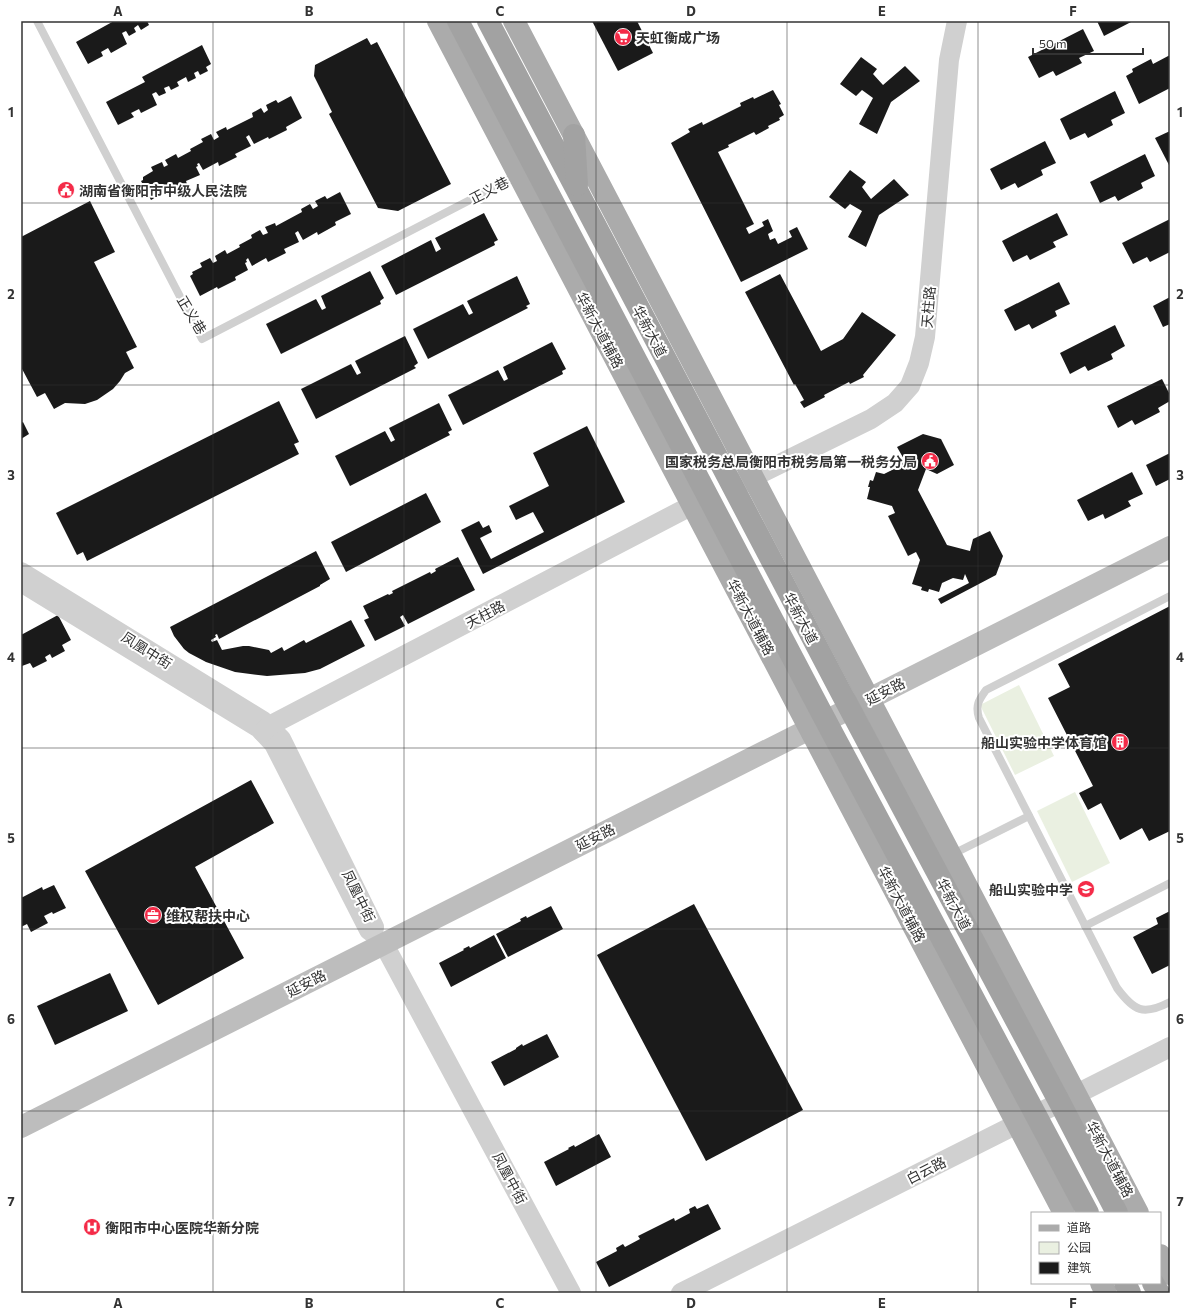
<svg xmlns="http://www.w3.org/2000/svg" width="1191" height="1314" font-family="Commissioner,'Noto Sans SC',sans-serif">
  <rect width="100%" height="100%" fill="#fff"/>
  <g fill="#eaf0e1">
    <polygon points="1019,685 1054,756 1015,775 980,705"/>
    <polygon points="1075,792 1110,863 1072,882 1037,811"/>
  </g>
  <g fill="#1a1a1a">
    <polygon points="114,21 147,21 149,25 141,30 138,25 134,28 136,32 129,36 126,31 122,33 127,44 111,53 108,48 101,52 103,56 88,64 76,42"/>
    <polygon points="592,21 637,21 653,53 618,71"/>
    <polygon points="1097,21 1133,21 1104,36"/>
    <polygon points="1083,29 1094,51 1079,58 1082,63 1056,76 1053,71 1039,78 1028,57"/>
    <polygon points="367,38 371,45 377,42 451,184 398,211 378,208 329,114 332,112 314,76 315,65"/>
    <polygon points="202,45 211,64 206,67 208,71 200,75 198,71 194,73 196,78 188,82 186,77 177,82 179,86 171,90 169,86 164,88 166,93 159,96 156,92 152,94 157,105 141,113 139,109 131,113 134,117 118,125 106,102 145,82 142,77"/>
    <polygon points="1170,55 1170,88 1139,104 1126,76 1133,72 1132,69 1151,59 1153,64"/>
    <polygon points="861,57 877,69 873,74 883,85 905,66 920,81 891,102 877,134 859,124 873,98 862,90 856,96 840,84"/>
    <polygon points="773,90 781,104 779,105 784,115 779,118 780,120 768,126 769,128 756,135 754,132 728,145 729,147 718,152 754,224 746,228 749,234 764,226 762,222 768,219 773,231 768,234 770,240 775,238 778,244 792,237 789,231 797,227 808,249 741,282 671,143 690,132 688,129 702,122 703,125 741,106 740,103 753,97 754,99"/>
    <polygon points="1115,91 1125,113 1111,120 1113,125 1088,138 1085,133 1070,140 1060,119"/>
    <polygon points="291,96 302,118 286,127 287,130 269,139 268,137 254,144 249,135 246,137 251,146 235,154 237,157 219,166 218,162 203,170 199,163 197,164 198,166 196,167 200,175 186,181 187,184 169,193 168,191 151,200 141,181 143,180 143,177 153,171 151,167 162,162 164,167 168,165 165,160 176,154 178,158 191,151 190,149 203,142 201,139 211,134 214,140 219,137 216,132 226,127 227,130 253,117 252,113 261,108 264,113 268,110 266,105 276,100 278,103"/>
    <polygon points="1170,131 1170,167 1155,138"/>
    <polygon points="1045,141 1056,163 1041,170 1043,175 1018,188 1015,183 1001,190 990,169"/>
    <polygon points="1145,154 1155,176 1141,183 1143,188 1118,201 1115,196 1100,203 1090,182"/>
    <polygon points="850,170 866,182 862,187 871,199 894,179 909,195 879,215 866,247 848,237 862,211 850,204 845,209 829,197"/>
    <polygon points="340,192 351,214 335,222 336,225 318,235 317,232 303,240 298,231 295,233 299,242 284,249 286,253 268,262 266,258 252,266 248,258 246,260 247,262 245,263 248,270 235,277 236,280 218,289 217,287 200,296 190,276 193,274 192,272 202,267 200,263 210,258 213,263 217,261 215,256 225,250 227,254 240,247 239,245 252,238 251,235 260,230 263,235 268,233 265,227 275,223 276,226 302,212 301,209 310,204 313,209 318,206 315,201 325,196 327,199"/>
    <polygon points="90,201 115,252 94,262 137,347 126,352 134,368 125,373 120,381 113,389 97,400 85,404 65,403 54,409 45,393 37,397 21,367 21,237"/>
    <polygon points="484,213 498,240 494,242 495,245 396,295 381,266 431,240 436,252 441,249 435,238"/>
    <polygon points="1057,213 1068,235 1053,242 1056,247 1030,260 1027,255 1013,262 1002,241"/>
    <polygon points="1170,219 1170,252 1150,262 1147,257 1133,264 1122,243"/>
    <polygon points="370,271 384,298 380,301 381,304 281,354 266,324 316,299 322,310 326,308 321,296"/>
    <polygon points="780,274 821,351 843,339 862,312 896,335 863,375 864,377 850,384 849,382 824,395 825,397 804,408 800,402 804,400 795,384 794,385 745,292"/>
    <polygon points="517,276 530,304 526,306 528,308 428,359 413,329 463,304 469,315 473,313 467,301"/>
    <polygon points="1059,282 1070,304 1055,311 1057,316 1032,329 1029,324 1015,331 1004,310"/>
    <polygon points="1170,297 1170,324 1163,327 1153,306"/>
    <polygon points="1115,325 1125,346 1111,354 1113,359 1088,371 1085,366 1070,374 1060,353"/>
    <polygon points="405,336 418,363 414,366 416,368 316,419 301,389 351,364 357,375 361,373 355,361"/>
    <polygon points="552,342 566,369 562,371 563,374 463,425 448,395 498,370 504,381 508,379 503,367"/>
    <polygon points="1162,379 1170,395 1170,401 1158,408 1160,412 1135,425 1132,420 1118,428 1107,406"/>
    <polygon points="279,401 299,442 294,444 299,454 87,561 83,552 77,555 56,513"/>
    <polygon points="439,403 452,430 448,432 450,435 350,486 335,456 385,431 391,442 395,440 389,428"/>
    <polygon points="23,422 29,434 21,439 21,423"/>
    <polygon points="587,426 625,502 483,574 461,530 479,521 483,528 489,525 492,532 480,538 491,559 544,532 533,512 516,520 509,506 549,486 533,453"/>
    <polygon points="923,434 941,439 954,465 937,474 926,469 918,490 947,545 970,551 973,539 990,531 1003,556 996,575 941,604 938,599 969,583 965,574 963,580 953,578 942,583 939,592 929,589 928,592 921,590 922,587 912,584 920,560 916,552 908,556 888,516 895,513 892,506 867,499 870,487 868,487 870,480 873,481 876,472 884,474 896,468 899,459 905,461 897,447"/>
    <polygon points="1170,453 1170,479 1156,486 1146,465"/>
    <polygon points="1132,472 1143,494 1128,501 1131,506 1105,519 1103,514 1088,521 1077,500"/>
    <polygon points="426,493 441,522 346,572 331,542"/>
    <polygon points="316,551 330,579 320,585 320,586 219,639 217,634 215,635 216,637 211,640 212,642 217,640 222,650 243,646 249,646 269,650 271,653 282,647 284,651 304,640 306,643 351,620 365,646 320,669 305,673 267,676 235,672 206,662 189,653 184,649 174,636 170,627"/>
    <polygon points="458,557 475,590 408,624 403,615 400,617 405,626 375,641 364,620 369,618 363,606 388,594 389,595 393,593 392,591 430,572 431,574 436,571 435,569"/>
    <polygon points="1170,606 1170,831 1149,841 1142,828 1120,840 1101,803 1088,810 1079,793 1093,786 1048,698 1070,687 1058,664"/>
    <polygon points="58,615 71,640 62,645 65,651 52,658 50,654 45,657 47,661 33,668 30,663 22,666 21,664 21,635"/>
    <polygon points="251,780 274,823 195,867 244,958 158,1005 85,871"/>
    <polygon points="54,885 66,908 53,914 52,912 44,916 48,923 31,932 27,924 21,927 21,898 42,887 43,890"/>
    <polygon points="694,904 803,1110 706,1161 597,955"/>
    <polygon points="551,906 563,929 508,957 496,934 521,921 520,919 526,916 527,918"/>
    <polygon points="1170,911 1170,965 1152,974 1133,937 1158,924 1156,918"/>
    <polygon points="494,935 506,958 451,987 439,963 464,950 463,949 469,946 470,948"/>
    <polygon points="110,973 128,1011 55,1045 37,1006"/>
    <polygon points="547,1034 559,1057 504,1086 491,1062 516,1049 516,1048 522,1044 523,1046"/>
    <polygon points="599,1134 611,1157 556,1186 544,1162 569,1149 568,1148 574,1145 575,1147"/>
    <polygon points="708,1204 721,1229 609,1287 596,1262 617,1251 616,1248 623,1244 625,1247 640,1239 638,1236 674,1218 675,1221 690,1213 689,1209 695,1206 697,1209"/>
  </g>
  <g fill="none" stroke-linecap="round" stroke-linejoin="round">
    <g stroke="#d0d0d0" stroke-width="8">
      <polyline points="37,21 202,339 518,175"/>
      <path d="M 1170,596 L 986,690 C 979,700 975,705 979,718 L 1117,988 C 1134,1011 1143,1016 1170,1002"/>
      <polyline points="951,855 1029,816"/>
      <polyline points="1085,926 1170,883"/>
    </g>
    <g stroke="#d0d0d0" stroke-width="20">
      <polyline points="739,484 871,419 895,403 910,386 919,363 925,337 949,60 957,21"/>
      <polyline points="21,572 263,721 281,739 374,927 373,933 369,930 274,744 259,728 21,582"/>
      <polyline points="263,732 269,726 706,498"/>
      <polyline points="381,945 387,950 571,1293"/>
      <polyline points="681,1293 1170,1047"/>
    </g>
    <polyline stroke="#bdbdbd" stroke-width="22" points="21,1127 1170,547"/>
    <g stroke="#ababab" stroke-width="22">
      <polyline points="438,21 1064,1213"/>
      <polyline points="514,21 1138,1213"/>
      <polyline points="1160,1255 1170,1274"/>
      <polyline points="1101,1283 1106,1293"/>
    </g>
    <g stroke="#a2a2a2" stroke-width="22">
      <polyline points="458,21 819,708 1088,1213"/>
      <polyline points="488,21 843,696 1060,1103 1117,1213"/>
      <polyline points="574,135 577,185"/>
      <polyline points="1125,1283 1130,1293"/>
      <polyline points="1153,1283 1159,1293"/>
    </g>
  </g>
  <path fill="none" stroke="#333" stroke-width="1" stroke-opacity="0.55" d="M 213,21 L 213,1293M 404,21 L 404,1293M 596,21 L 596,1293M 787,21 L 787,1293M 978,21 L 978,1293M 21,203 L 1170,203M 21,385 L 1170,385M 21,566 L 1170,566M 21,748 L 1170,748M 21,929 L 1170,929M 21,1111 L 1170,1111"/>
  <defs>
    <g id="supermarket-disc" transform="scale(0.9)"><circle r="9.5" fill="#f42b48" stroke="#fff"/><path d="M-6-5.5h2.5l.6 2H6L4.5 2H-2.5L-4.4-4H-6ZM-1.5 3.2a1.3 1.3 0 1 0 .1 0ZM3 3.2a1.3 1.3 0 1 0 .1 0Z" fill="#fff"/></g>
    <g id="civic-disc" transform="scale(0.9)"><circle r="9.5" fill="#f42b48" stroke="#fff"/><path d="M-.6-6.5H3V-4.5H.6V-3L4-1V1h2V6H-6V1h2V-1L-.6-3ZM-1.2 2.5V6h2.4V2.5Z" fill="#fff"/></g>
    <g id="building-disc" transform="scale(0.9)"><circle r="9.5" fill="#f42b48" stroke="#fff"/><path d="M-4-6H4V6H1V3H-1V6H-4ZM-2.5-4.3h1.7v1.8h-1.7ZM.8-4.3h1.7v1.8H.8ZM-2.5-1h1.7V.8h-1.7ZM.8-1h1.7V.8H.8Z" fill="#fff"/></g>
    <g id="school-disc" transform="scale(0.9)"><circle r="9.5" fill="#f42b48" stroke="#fff"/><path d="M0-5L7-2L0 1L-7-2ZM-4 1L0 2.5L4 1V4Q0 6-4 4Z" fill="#fff"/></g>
    <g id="office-disc" transform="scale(0.9)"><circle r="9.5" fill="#f42b48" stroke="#fff"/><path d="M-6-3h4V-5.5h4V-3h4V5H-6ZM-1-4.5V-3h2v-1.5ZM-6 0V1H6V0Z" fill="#fff"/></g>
    <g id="hospital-disc" transform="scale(0.9)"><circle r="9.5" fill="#f42b48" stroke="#fff"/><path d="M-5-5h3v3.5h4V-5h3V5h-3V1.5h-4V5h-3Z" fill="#fff"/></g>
  </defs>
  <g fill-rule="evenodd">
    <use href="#supermarket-disc" x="623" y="37"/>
    <use href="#civic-disc" x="66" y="190"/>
    <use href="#civic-disc" x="930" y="461"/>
    <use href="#building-disc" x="1120" y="742"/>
    <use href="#school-disc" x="1086" y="889"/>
    <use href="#office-disc" x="153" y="915"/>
    <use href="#hospital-disc" x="92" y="1227"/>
  </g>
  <g text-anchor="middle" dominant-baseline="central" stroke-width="4" stroke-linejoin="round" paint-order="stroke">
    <g font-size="14" font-weight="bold" fill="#333" stroke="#fff" text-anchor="start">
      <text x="636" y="37">天虹衡成广场</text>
      <text x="79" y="190">湖南省衡阳市中级人民法院</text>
      <text x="917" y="461" text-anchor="end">国家税务总局衡阳市税务局第一税务分局</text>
      <text x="1107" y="742" text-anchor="end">船山实验中学体育馆</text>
      <text x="1073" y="889" text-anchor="end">船山实验中学</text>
      <text x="166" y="915">维权帮扶中心</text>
      <text x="105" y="1227">衡阳市中心医院华新分院</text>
    </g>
    <g font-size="14" fill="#333" stroke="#fff">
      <text transform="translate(489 190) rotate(-27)">正义巷</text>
      <text transform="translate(928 307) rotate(-85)">天柱路</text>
      <text transform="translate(192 315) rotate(59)">正义巷</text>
      <text transform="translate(600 330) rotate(62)">华新大道辅路</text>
      <text transform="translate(650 331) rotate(62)">华新大道</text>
      <text transform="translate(485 614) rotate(-28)">天柱路</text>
      <text transform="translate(751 617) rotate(62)">华新大道辅路</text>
      <text transform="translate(801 618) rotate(62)">华新大道</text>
      <text transform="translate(147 650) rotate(32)">凤凰中街</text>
      <text transform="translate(885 691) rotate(-27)">延安路</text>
      <text transform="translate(595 837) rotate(-27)">延安路</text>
      <text transform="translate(359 896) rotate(64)">凤凰中街</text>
      <text transform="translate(902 904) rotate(62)">华新大道辅路</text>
      <text transform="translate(954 904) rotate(62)">华新大道</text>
      <text transform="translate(306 983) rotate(-27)">延安路</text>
      <text transform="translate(1110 1159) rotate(62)">华新大道辅路</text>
      <text transform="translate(926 1170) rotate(-27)">白云路</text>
      <text transform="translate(510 1178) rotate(62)">凤凰中街</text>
    </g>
  </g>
  <rect width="1191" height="1314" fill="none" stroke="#ffffff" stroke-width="44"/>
  <rect x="1031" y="1212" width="130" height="72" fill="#ffffff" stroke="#adadad"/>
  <rect x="1039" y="1225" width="20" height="6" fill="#ababab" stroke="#adadad"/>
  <text x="1067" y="1232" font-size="12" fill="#333333">道路</text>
  <rect x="1039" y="1242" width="20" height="12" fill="#eaf0e1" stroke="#adadad"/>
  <text x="1067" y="1252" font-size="12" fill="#333333">公园</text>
  <rect x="1039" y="1262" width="20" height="12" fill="#1a1a1a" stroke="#adadad"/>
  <text x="1067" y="1272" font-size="12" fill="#333333">建筑</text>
  <path d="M1033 48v6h110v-6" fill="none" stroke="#333333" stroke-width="2"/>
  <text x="1039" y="48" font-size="12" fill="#333333" stroke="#ffffff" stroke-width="3" paint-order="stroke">50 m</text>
  <rect x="22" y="22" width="1147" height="1270" fill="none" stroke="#333" stroke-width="1.5"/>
  <g font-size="13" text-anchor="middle" font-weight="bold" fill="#333">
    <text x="118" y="16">A</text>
    <text x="309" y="16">B</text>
    <text x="500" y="16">C</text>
    <text x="691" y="16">D</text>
    <text x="882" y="16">E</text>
    <text x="1073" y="16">F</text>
    <text x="11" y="117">1</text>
    <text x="1180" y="117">1</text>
    <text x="11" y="299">2</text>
    <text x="1180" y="299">2</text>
    <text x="11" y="480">3</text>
    <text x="1180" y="480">3</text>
    <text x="11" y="662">4</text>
    <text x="1180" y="662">4</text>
    <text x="11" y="843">5</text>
    <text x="1180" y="843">5</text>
    <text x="11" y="1024">6</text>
    <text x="1180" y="1024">6</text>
    <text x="11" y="1206">7</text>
    <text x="1180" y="1206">7</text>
    <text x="118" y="1308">A</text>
    <text x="309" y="1308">B</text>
    <text x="500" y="1308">C</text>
    <text x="691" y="1308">D</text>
    <text x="882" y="1308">E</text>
    <text x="1073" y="1308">F</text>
  </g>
</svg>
